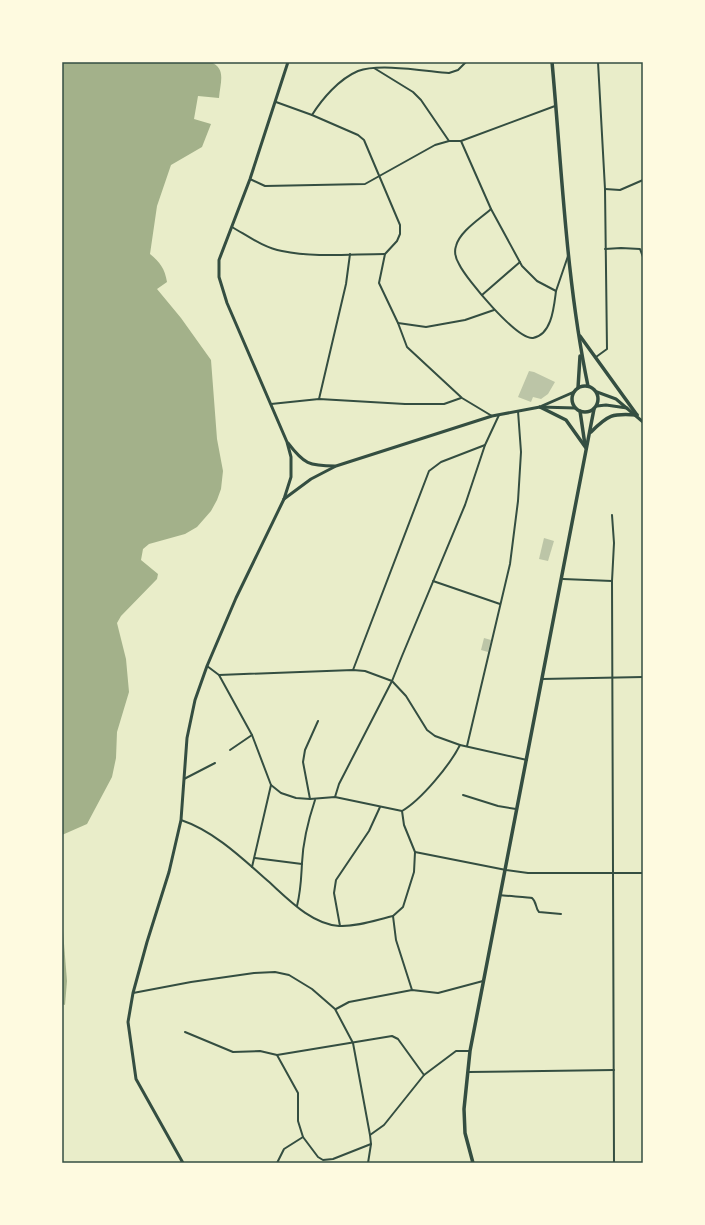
<svg xmlns="http://www.w3.org/2000/svg" width="705" height="1225" font-family="'Fira Sans',sans-serif">
  <rect width="100%" height="100%" fill="#e9edc9"/>
  <g fill="#a3b18a">
    <path d="M 62,62 L 210,62 C 227,68 220,83 219,98 L 198,96 L 194,119 L 211,124 L 202,147 L 171,165 L 157,206 L 150,254 C 160,262 165,269 167,282 L 157,289 L 181,318 L 211,360 L 217,439 L 223,471 L 221,489 L 217,500 L 211,511 L 197,527 L 185,534 L 149,544 L 143,549 L 141,560 L 158,574 L 157,579 L 121,616 L 117,623 L 126,659 L 129,692 L 117,732 L 116,758 L 112,777 L 87,824 L 62,835 Z"/>
    <polygon points="62,919 67,981 65,1005 62,1004"/>
  </g>
  <g fill="#bcc5a7">
    <polygon points="529,371 534,372 555,382 548,394 541,399 533,397 531,402 518,397"/>
    <polygon points="544,538 554,541 548,561 539,559"/>
    <polygon points="484,638 491,640 488,652 481,650"/>
  </g>
  <g fill="none" stroke-linecap="round" stroke-linejoin="round">
    <g stroke="#344e41" stroke-width="2">
      <polyline points="374,68 413,92 421,100 449,141"/>
      <polyline points="276,102 312,115 358,135 364,140 400,225 400,234 397,241 385,254 379,283 398,323 407,347 462,398 492,416"/>
      <path d="M 312,115 C 322,99 339,79 358,71 C 379,63 425,71 449,73 L 458,70 L 466,62"/>
      <polyline points="461,141 491,209 522,266 537,281 556,291 568,256"/>
      <polyline points="250,179 265,186 365,184 435,145 449,141 461,141 555,106"/>
      <polyline points="605,189 620,190 643,180"/>
      <path d="M 491,209 C 480,219 460,231 456,246 C 454,252 456,259 459,264 C 466,279 517,340 533,338 C 552,335 554,306 556,291"/>
      <path d="M 232,227 C 248,236 264,248 282,251 C 315,258 351,254 385,254"/>
      <polyline points="605,249 621,248 640,249 643,257"/>
      <polyline points="482,295 520,262"/>
      <polyline points="398,323 426,327 465,320 494,310"/>
      <polyline points="596,357 607,349 605,189 598,62"/>
      <polyline points="319,399 346,284 350,254"/>
      <polyline points="271,404 319,399 405,404 444,404 461,398"/>
      <polyline points="563,579 612,581 614,1163"/>
      <polyline points="433,581 500,604"/>
      <polyline points="612,581 614,543 612,515"/>
      <path d="M 207,666 L 219,675 L 252,735 L 271,785 L 281,793 L 296,798 L 310,799 L 335,797 L 402,811 C 421,800 450,765 460,745"/>
      <polyline points="353,670 429,471 441,462 485,445"/>
      <polyline points="219,675 353,670 365,671 392,681 406,696 427,730 435,736 460,745 527,760"/>
      <polyline points="542,679 643,677"/>
      <polyline points="467,746 510,564 518,501 521,452 518,411"/>
      <polyline points="230,750 252,735"/>
      <polyline points="184,779 215,763"/>
      <polyline points="463,795 498,806 516,809"/>
      <polyline points="335,797 339,784 392,681 402,656 465,505 485,445 499,415"/>
      <polyline points="310,799 303,762 305,750 318,721"/>
      <polyline points="402,811 404,825 415,852 414,872 403,907 393,916 396,940 412,990"/>
      <path d="M 181,820 C 214,831 242,858 268,881 C 288,899 311,924 339,926 C 357,927 376,920 393,916"/>
      <polyline points="415,852 506,870 528,873 643,873"/>
      <polyline points="255,858 302,864"/>
      <polyline points="252,867 271,785"/>
      <path d="M 500,895 C 505,896 530,897 532,898 C 537,902 535,908 539,912 L 561,914"/>
      <path d="M 297,906 C 301,890 301,880 302,863 C 303,841 308,821 315,800"/>
      <polyline points="340,926 334,893 336,880 369,831 380,807"/>
      <polyline points="133,993 191,982 254,973 275,972 289,975 312,989 335,1009 353,1043 370,1135 371,1144 368,1163"/>
      <polyline points="336,1009 349,1002 412,990 438,993 483,981"/>
      <polyline points="185,1032 233,1052 260,1051 277,1055 392,1036 398,1039 424,1075"/>
      <polyline points="469,1072 614,1070"/>
      <polyline points="370,1135 384,1125 424,1075 456,1051 470,1051"/>
      <polyline points="303,1137 318,1157 323,1160 333,1159 371,1144"/>
      <polyline points="277,1163 284,1149 303,1137 298,1121 298,1093 277,1055"/>
    </g>
    <g stroke="#344e41" stroke-width="3">
      <polyline points="597,392 616,399 643,422"/>
      <polyline points="542,406 574,392"/>
      <polyline points="597,406 606,405 627,408"/>
      <path d="M 288,443 C 304,464 309,466 335,466"/>
      <polyline points="284,499 311,479 336,466 492,416 540,407 575,408"/>
      <polyline points="183,1163 136,1079 128,1022 133,993 147,942 169,872 181,820 187,738 195,700 207,666 236,598 284,499 291,477 291,457 287,442 227,303 219,277 219,260 250,179 288,62"/>
    </g>
    <g stroke="#344e41" stroke-width="3.5">
      <path d="M 552,62 C 562,170 566,280 588,386"/>
      <polyline points="580,336 637,415"/>
      <circle cx="585" cy="399" r="13"/>
      <polyline points="578,388 580,356"/>
      <polyline points="540,407 566,420 586,448"/>
      <polyline points="580,411 585,445"/>
      <path d="M 591,432 C 608,415 612,413 637,415"/>
      <polyline points="473,1163 465,1133 464,1109 470,1051 594,409"/>
    </g>
  </g>
  <rect width="705" height="1225" fill="none" stroke="#fefae0" stroke-width="126"/>
  <rect x="63" y="63" width="579" height="1099" fill="none" stroke="#344e41" stroke-width="1.5"/>
</svg>
